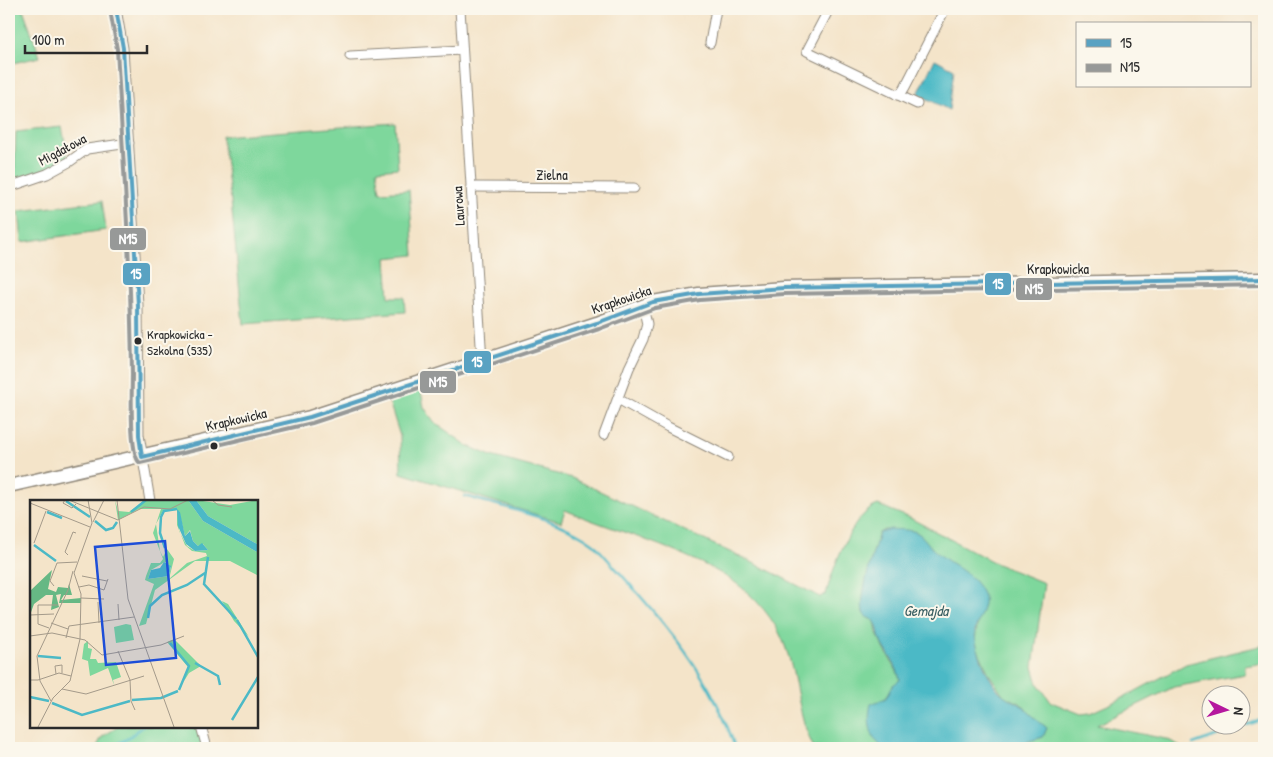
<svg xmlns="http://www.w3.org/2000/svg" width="1273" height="757" font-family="'Patrick Hand',sans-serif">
  <rect width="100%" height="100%" fill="#fbf7ec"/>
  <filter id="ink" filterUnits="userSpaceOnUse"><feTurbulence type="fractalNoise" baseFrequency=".02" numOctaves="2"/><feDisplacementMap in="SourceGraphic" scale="10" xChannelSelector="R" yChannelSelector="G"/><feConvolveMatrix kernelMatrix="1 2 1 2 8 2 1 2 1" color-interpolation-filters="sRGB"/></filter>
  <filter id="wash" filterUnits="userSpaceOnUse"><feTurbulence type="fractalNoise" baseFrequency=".0096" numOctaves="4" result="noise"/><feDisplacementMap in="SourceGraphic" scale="20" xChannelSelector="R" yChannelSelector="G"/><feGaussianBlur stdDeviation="1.12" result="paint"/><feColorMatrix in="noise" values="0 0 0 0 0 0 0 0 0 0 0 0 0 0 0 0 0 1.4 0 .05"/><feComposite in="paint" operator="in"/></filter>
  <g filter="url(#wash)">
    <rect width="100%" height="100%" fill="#f4e4c9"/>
    <g fill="#7ed79c" stroke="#548164">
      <polygon points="9,9 23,9 40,57 9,64"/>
      <polygon points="395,123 398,168 377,170 380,192 409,190 414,255 386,258 389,297 404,297 405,312 243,324 231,201 222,136"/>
      <polygon points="62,127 69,162 14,185 16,132"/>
      <polygon points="102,201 106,230 22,242 19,211"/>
      <path d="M 419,381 L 424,407 L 434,422 L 468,446 L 491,456 L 572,478 L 764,568 L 820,597 L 826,594 C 833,569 851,514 878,505 L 910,518 L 997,564 L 1044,583 L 1033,667 L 1038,684 L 1051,702 L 1081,714 L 1090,713 L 1121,699 L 1186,664 L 1264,645 L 1264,663 L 1245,666 L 1245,674 L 1174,687 L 1097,725 L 1166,739 L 1177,744 L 1181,748 L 1013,748 L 1016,745 L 1043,737 L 1047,728 L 1039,722 L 1020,703 L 1004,696 L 989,674 L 979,652 L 975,640 L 978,621 L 983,607 L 974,580 L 934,551 L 918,533 L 884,530 L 879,533 C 871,559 863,585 863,613 L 870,619 L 874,620 C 877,626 876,631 878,636 C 884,650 893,663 900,677 L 899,682 L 893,685 L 887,698 L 882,701 L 880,746 L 884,748 L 814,748 C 797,717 798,678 785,646 C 776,620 753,594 730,579 C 683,549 618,532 565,510 L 561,522 L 401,473 L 400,436 L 386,392 Z"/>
      <polygon points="119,726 201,726 207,748 96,748 102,737"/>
    </g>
    <g fill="#4cb9c6" stroke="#3c7278">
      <polygon points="935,59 954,69 949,110 918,94"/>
      <path d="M 890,529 C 898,530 908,529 916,532 C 924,536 929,546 935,551 C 951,565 975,574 983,594 C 988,605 977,620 975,631 C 974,647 991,688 1005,696 C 1010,700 1016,701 1021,705 C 1030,713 1038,721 1047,728 L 1043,737 L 1016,745 L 1013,748 L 884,748 C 869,738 867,720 871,704 L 886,698 L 893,685 L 900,680 C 898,666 886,652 880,639 C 878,634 878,624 874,621 C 870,617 865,619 863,612 C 859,596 874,550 879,533 Z"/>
    </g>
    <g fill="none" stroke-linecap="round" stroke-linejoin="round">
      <g stroke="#4cb9c6" stroke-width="2.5">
        <path d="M 465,496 C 505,508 562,519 594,544 C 649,606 710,667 735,748"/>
        <polyline points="1193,744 1264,719"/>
        <polyline points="108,748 125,740 144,726"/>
      </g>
    </g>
  </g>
  <g filter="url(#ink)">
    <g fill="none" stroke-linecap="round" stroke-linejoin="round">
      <g stroke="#90887a" stroke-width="11">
        <g id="street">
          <polyline points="116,9 123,48 138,305 139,435 150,501"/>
          <polyline points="460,9 482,361"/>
          <polyline points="829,9 807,51 917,104"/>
          <polyline points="710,43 716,9"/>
          <polyline points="350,56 462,50"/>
          <polyline points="897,95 902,92 905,87 945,9"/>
          <polyline points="9,187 47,174 69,162 87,149 129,143"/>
          <polyline points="471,187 634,188"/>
          <polyline points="618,399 668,427 728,457"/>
          <polyline points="604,435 629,368 643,339 647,324 643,306"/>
          <polyline points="201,726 207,748"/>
        </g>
      </g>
      <g stroke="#90887a" stroke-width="15">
        <polyline id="primary" points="9,486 310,417 597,323 653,302 699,294 784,288 1264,279"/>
      </g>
      <use href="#street" stroke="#fff" stroke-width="9"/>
      <use href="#primary" stroke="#fff" stroke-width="12"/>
      <g stroke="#fbf7ec" stroke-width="8">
        <polyline id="bus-1" points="116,9 123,48 138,305 139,435 142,457 310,417 597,323 653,302 699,294 784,288 1264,279"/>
      </g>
      <g stroke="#fbf7ec" stroke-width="8">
        <path id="bus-2" d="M 110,10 L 117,49 C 123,157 131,266 132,374 C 132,390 129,456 140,463 L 312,423 L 599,329 L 655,308 L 700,300 L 784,294 L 1264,285"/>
      </g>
      <use href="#bus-1" stroke="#59a2c2" stroke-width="4"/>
      <use href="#bus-2" stroke="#979998" stroke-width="4"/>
    </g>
  </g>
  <g fill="#2b2b2b" stroke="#fbf7ec" stroke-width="2">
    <circle cx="138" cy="341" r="4.5"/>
    <circle cx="214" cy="446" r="4.5"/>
  </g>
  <g text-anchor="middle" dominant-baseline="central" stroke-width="4" stroke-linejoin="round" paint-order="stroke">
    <g font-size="13" fill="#2b2b2b" stroke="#fbf7ec" text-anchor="start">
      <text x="147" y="334">Krapkowicka -<tspan x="147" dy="16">Szkolna (535)</tspan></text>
    </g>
    <g font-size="14" fill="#2b2b2b" stroke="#fbf7ec">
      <text transform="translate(62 149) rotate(-28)">Migdałowa</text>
      <text x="552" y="174">Zielna</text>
      <text transform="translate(458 206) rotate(-94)">Laurowa</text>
      <text x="1058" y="268">Krapkowicka</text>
      <text transform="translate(621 299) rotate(-19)">Krapkowicka</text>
      <text transform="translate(236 419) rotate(-13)">Krapkowicka</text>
    </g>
    <g font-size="15" font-style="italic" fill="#375d61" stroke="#fbf7ec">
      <text x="926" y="610">Gemajda</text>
    </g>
  </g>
  <g transform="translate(30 500)">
    <rect width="228" height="228" fill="#f4e4c9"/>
    <path d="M 85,0 L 88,11 L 99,12 L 116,0 L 158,0 L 173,21 L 227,52 L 227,75 L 200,61 L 165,61 L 125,90 L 116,124 L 109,126 L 124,84 L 115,80 L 116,76 L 121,63 L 130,63 L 133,59 L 123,33 L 131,9 L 109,9 L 88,20 ZM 147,10 L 147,25 L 155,45 L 162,51 L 176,53 L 177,56 L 157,63 L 139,79 L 144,59 L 137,49 L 133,57 L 130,51 L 126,24 L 133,11 ZM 149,11 L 155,36 L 160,30 L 163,41 L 168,46 L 173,44 L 178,50 L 165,51 L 157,46 L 149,31 ZM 135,62 L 141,67 L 139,76 L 118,79 L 121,70 ZM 166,0 L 200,5 L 227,0 L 227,44 L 178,16 ZM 192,101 L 198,104 L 219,137 L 204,121 ZM 96,124 L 101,125 L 104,140 L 86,143 L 84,127 ZM 144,139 L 171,166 L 159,173 L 154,181 L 158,167 L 137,142 ZM 58,141 L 58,148 L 62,149 L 60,159 L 66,159 L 68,163 L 86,162 L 91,177 L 83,180 L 84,185 L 78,168 L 60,176 L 58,161 L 52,159 L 54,144 Z" fill="#7ed79c" fill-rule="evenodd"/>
    <path d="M 22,70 L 18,89 L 26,92 L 28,87 L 38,88 L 39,84 L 42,95 L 34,95 L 31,100 L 51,98 L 51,103 L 29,103 L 31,94 L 26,95 L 29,107 L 21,110 L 23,95 L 16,95 L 4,104 L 0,115 L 0,91 Z" fill="#66b884"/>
    <path d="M 158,0 L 166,0 L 178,16 L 227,44 L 227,52 L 173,21 ZM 147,9 L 150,12 L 155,36 L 160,31 L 163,41 L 168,46 L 172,43 L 178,50 L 165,51 L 156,44 L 148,26 ZM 134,62 L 141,66 L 139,76 L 118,79 L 121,70 L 130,68 Z" fill="#4cb9c6"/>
    <path fill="none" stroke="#4cb9c6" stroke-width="2.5" d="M 36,1 L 60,17M 17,12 L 32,18M 101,12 L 116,0M 65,21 L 76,30 L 83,28 L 87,22M 4,45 L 26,61M 135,48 L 130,33 L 131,17 L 134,11 L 147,9M 178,57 L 174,84 L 206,119M 118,118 L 120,106 L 132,95 L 157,85 L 175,73M 207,120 L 228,157M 140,143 L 159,166 L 149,190M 8,156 L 31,158M 165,163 L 188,176 L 190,185M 0,197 L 19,201M 102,200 L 131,198 L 148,191M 22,203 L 52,215 L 100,201M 202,220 L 228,177"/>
    <path fill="none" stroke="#a49a8a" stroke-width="1" d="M 35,0 L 33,3 L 42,8 L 46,4M 39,0 L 88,20 L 114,7 L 140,9 L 158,0M 87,0 L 98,99 L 144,227M 182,0 L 188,5 L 202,7M 0,3 L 60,27M 63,22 L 74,0M 4,43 L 16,11M 38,55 L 35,52 L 43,32 L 46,33M 52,76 L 77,81M 24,86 L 20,81 L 27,63 L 47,62M 49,87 L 59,85 L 74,90 L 78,79M 51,98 L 74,99M 68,102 L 69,123M 88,104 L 89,120M 0,115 L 24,114M 21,123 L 38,129M 19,128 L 8,124 L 8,105 L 28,105M 0,136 L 22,133 L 55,140 L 72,155 L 131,145 L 154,136M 36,138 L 39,126 L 104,117M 88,151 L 100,180 L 101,201 L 105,210M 26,174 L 25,166 L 32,165 L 32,173M 0,180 L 8,180 L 29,173 L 41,176M 32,189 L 56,194 L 114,176M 21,201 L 10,181 L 7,156 L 38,90 L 43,71M 8,227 L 23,198 L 40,181 L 50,139 L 51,94 L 44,73 L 62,23 L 58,0"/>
    <path fill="#1d4ed8" fill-opacity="0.15" stroke="#1d4ed8" stroke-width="2.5" d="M 135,41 L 146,158 L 76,165 L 65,47 Z"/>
    <rect width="228" height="228" fill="none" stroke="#2b2b2b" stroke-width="2.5"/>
  </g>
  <g stroke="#fbf7ec" stroke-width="2">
    <rect x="109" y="227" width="38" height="24" rx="5" fill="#979998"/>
    <rect x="122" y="262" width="29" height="24" rx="5" fill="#59a2c2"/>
    <rect x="984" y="272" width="28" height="24" rx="5" fill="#59a2c2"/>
    <rect x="1015" y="277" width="38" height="24" rx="5" fill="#979998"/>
    <rect x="463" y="350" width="29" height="24" rx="5" fill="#59a2c2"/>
    <rect x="419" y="370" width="38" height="24" rx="5" fill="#979998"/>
  </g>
  <g font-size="14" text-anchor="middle" font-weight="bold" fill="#fff">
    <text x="128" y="244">N15</text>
    <text x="136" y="279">15</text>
    <text x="998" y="289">15</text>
    <text x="1034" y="294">N15</text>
    <text x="477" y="367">15</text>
    <text x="438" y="387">N15</text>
  </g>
  <rect width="1273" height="757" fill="none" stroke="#fbf7ec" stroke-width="30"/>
  <rect x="1076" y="22" width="175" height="65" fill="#fbf7ec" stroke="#a8a59f"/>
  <rect x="1086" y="39" width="25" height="8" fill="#59a2c2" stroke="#a8a59f"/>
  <text x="1120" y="48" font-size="15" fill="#2b2b2b">15</text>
  <rect x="1086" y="64" width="25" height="8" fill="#979998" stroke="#a8a59f"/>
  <text x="1120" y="72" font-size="15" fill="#2b2b2b">N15</text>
  <g transform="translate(1226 710) rotate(95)"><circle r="24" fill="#fbf7ec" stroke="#a8a59f"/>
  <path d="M0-4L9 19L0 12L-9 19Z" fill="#b5179e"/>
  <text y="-8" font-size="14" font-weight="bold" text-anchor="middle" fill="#2b2b2b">N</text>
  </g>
  <path d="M25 45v8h122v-8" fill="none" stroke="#2b2b2b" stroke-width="2.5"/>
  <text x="32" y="45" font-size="15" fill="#2b2b2b" stroke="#fbf7ec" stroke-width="4" paint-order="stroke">100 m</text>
</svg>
